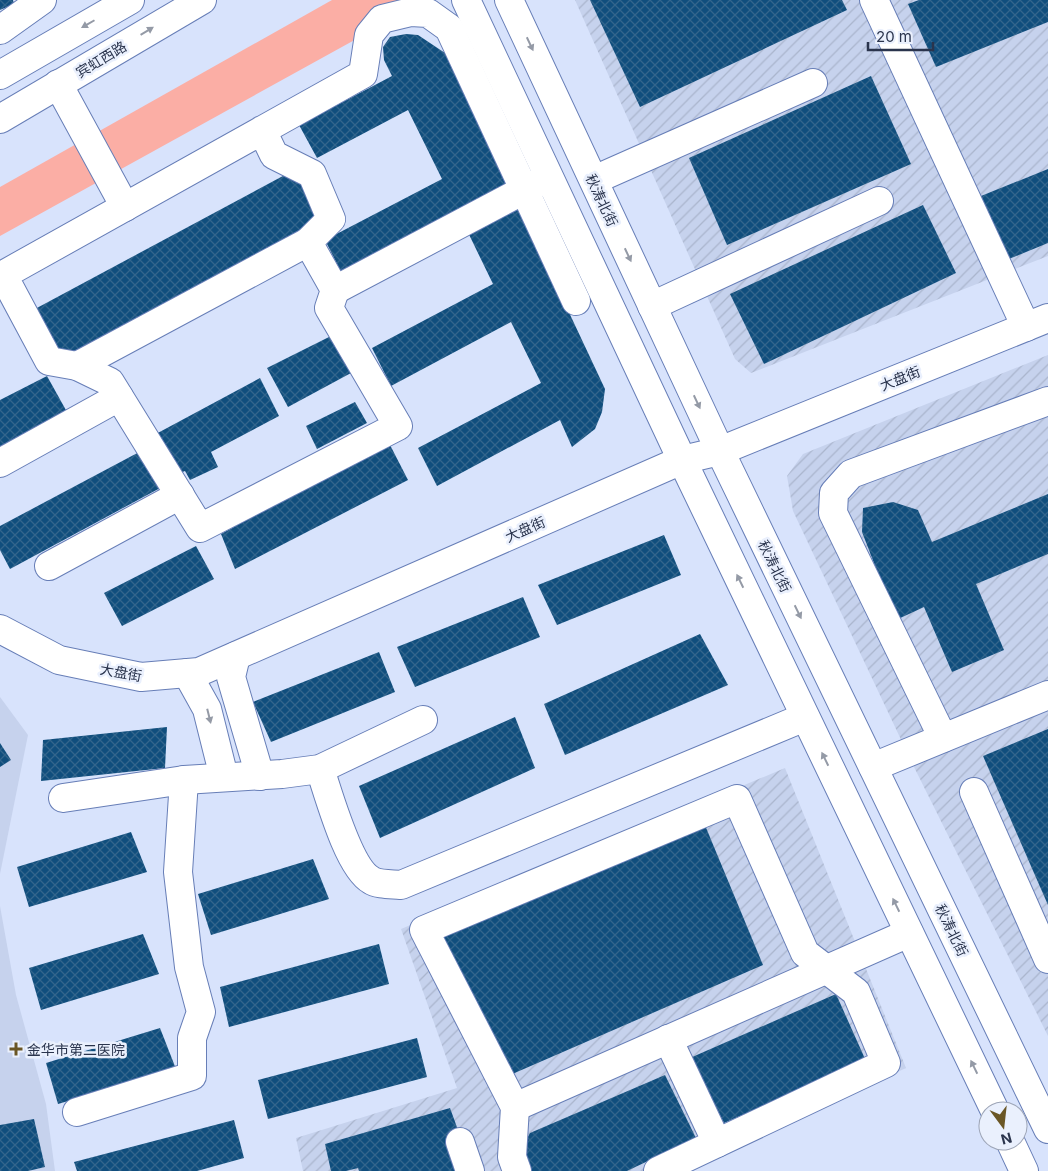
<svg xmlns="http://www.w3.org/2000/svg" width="1048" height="1171" font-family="Inter,'Noto Sans SC',sans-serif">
  <defs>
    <pattern id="industrial-furrows" width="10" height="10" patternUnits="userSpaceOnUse" patternTransform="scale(1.25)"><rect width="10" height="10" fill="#c6d2ed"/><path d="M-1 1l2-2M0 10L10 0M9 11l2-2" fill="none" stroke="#aab5cd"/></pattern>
    <pattern id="building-cross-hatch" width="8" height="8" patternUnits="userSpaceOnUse" patternTransform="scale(1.25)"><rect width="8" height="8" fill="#104e7d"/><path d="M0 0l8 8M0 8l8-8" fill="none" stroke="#33658c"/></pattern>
  </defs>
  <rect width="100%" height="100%" fill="#d8e3fc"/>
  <g fill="#c6d2ed">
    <polygon points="0,697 28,735 0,874"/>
    <polygon points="0,906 16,995 46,1104 55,1171 0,1171"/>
  </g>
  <g fill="url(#industrial-furrows)">
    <polygon points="575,0 1048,0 1048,256 751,373 735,359"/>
    <polygon points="1048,355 1048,1036 913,765 793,511 787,476 803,454"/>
    <polygon points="785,768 906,1068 685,1171 303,1171 296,1138 457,1088 401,929"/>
  </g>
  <polygon fill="#fbaea5" points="332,0 427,0 0,236 0,187"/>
  <g fill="url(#building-cross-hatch)">
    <polygon points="0,0 13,0 14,4 0,10"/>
    <polygon points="590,0 842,0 847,10 640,107"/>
    <polygon points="919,0 1048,0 1048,22 936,67 908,4"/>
    <polygon points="406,34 418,35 448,55 605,389 602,412 595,429 572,447 560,420 437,486 418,448 541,383 511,322 391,386 372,348 493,284 460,216 344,278 325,240 442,179 408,110 317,158 299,125 392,76 384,60 383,47 390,37"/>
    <polygon points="871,76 911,164 727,245 689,158"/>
    <polygon points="296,169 324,218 63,359 35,309"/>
    <polygon points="1048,169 1048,243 1009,259 981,196"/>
    <polygon points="923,205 956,273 764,364 730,294"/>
    <polygon points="331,336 351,373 288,407 267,368"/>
    <polygon points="47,376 67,412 0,448 0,400"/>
    <polygon points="260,378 279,416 211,452 218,467 190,480 185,471 175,475 154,435"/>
    <polygon points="355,402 367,423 317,449 306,426"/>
    <polygon points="389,443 408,480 235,569 221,534"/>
    <polygon points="143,450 162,487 10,569 0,550 0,526"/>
    <polygon points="1048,494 1048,554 976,584 1004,650 952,672 924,607 896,620 862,532 863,508 893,502 918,510 932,542"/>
    <polygon points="664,535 681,575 557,625 538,585"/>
    <polygon points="196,546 214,579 122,626 104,593"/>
    <polygon points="523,597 540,637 415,687 397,647"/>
    <polygon points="700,634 728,685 565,755 544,704"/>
    <polygon points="379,652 395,692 271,742 253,702"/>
    <polygon points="515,717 535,768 380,838 359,786"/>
    <polygon points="167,727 165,768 41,781 43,740"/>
    <polygon points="1048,729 1048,905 983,756"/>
    <polygon points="0,743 11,760 0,767"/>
    <polygon points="702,818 763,965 510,1075 439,932"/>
    <polygon points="131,832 147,872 29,907 17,867"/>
    <polygon points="313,859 329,899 211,935 198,894"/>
    <polygon points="143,934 159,974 41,1010 29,968"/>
    <polygon points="379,944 389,984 229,1027 220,987"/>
    <polygon points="836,994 866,1061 724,1123 690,1058"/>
    <polygon points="160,1028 176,1069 58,1104 46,1063"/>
    <polygon points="417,1038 427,1077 268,1119 258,1080"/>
    <polygon points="665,1075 696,1138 627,1171 525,1171 518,1155 530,1133"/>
    <polygon points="450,1108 458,1130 460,1171 359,1171 358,1168 346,1171 331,1171 325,1144"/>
    <polygon points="34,1119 45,1167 28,1171 0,1171 0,1125"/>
    <polygon points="234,1120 244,1158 197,1171 77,1171 74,1162"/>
  </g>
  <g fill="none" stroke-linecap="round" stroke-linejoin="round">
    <g stroke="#677eb7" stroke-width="30">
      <g id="minor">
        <polyline points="874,0 1026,327"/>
        <polyline points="0,30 42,0"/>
        <polyline points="58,84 125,207"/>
        <path d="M 262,130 L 274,155 L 312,174 L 331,219 L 308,242 L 335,290 L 329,308 L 398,426 L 200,528 L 110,382 L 77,366 L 49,361 L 3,275 C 123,208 243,141 363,74 L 369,35 L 382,19 L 411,12 L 428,13 L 449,28 L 576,301"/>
        <polyline points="594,180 813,83"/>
        <polyline points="335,290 541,181"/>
        <polyline points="652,306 879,201"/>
        <polyline points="77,366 308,242"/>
        <polyline points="0,463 119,397"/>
        <polyline points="49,566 180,495"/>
        <polyline points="0,629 59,660 141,677 199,672 682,460 720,451 1048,318"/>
        <polyline points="236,656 231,677 260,776"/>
        <polyline points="187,673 207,709 224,777"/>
        <polyline points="943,738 833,513 834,493 851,474 1048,401"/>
        <polyline points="873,767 1048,695"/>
        <path d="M 320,769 C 329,795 348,867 371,880 C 378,885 393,884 401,885 L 805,717"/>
        <polyline points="974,792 1048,959"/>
        <polyline points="63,798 184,780 282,774 320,769 423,720"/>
        <polyline points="668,1039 717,1143"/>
        <polyline points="515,1107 909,933"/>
        <polyline points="77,1112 192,1076 192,1038 201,1012 189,967 178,872 184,780"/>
        <polyline points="460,1142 470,1171"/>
        <polyline points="517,1171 512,1157 515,1107 424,930 737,799 805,953 856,992 886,1063 658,1171"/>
      </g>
    </g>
    <g stroke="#677eb7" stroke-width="30">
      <g id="major">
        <polyline points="466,0 682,460 995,1111"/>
        <polyline points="509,0 720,451 1048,1129"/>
        <polyline points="0,75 130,0"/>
        <polyline points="0,119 202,0"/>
        <polyline points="1010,1141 1024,1171"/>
      </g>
    </g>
    <use href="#minor" stroke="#fff" stroke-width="28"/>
    <use href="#major" stroke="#fff" stroke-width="28"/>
  </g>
  <defs><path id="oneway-solid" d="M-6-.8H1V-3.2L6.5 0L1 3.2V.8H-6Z" transform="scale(1.25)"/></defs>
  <g fill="#949aa6">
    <use href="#oneway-solid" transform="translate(88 24) rotate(150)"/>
    <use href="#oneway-solid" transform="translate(147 31) rotate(-31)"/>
    <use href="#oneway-solid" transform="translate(530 44) rotate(65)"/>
    <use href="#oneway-solid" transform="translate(628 255) rotate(65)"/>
    <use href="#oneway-solid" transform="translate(697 402) rotate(65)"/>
    <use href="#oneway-solid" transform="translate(740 581) rotate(-116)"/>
    <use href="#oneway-solid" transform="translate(798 612) rotate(64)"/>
    <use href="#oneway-solid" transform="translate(209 716) rotate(76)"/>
    <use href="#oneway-solid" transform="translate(825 759) rotate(-116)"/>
    <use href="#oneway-solid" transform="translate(896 905) rotate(-116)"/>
    <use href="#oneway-solid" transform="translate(974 1067) rotate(-116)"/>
  </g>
  <path fill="#6a5625" stroke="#eaf0fd" stroke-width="2" d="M13.5 1041.5h5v5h5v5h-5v5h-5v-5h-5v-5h5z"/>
  <g text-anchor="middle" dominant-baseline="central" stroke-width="5" stroke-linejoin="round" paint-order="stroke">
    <g font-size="14" fill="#2a344d" stroke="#eaf0fd">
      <text transform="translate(101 59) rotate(-31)">宾虹西路</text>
      <text transform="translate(602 200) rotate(65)">秋涛北街</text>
      <text transform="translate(900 378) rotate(-22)">大盘街</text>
      <text transform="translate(525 529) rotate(-24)">大盘街</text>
      <text transform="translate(775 566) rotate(64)">秋涛北街</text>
      <text transform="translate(121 672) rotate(10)">大盘街</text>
      <text transform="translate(952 930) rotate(64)">秋涛北街</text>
    </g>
    <g font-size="14" fill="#2a344d" stroke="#eaf0fd" text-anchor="start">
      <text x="27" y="1049">金华市第二医院</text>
    </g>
  </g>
  <g transform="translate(1003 1126) rotate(165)"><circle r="24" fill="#eaf0fd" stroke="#9da5b7"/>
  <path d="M0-4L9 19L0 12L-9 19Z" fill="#6a5625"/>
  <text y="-8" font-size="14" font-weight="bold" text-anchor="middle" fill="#2a344d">N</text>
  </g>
  <path d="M868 42v8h65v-8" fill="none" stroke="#2a344d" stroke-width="2.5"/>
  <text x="876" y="42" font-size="15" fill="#2a344d" stroke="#eaf0fd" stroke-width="4" paint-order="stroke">20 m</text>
</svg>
